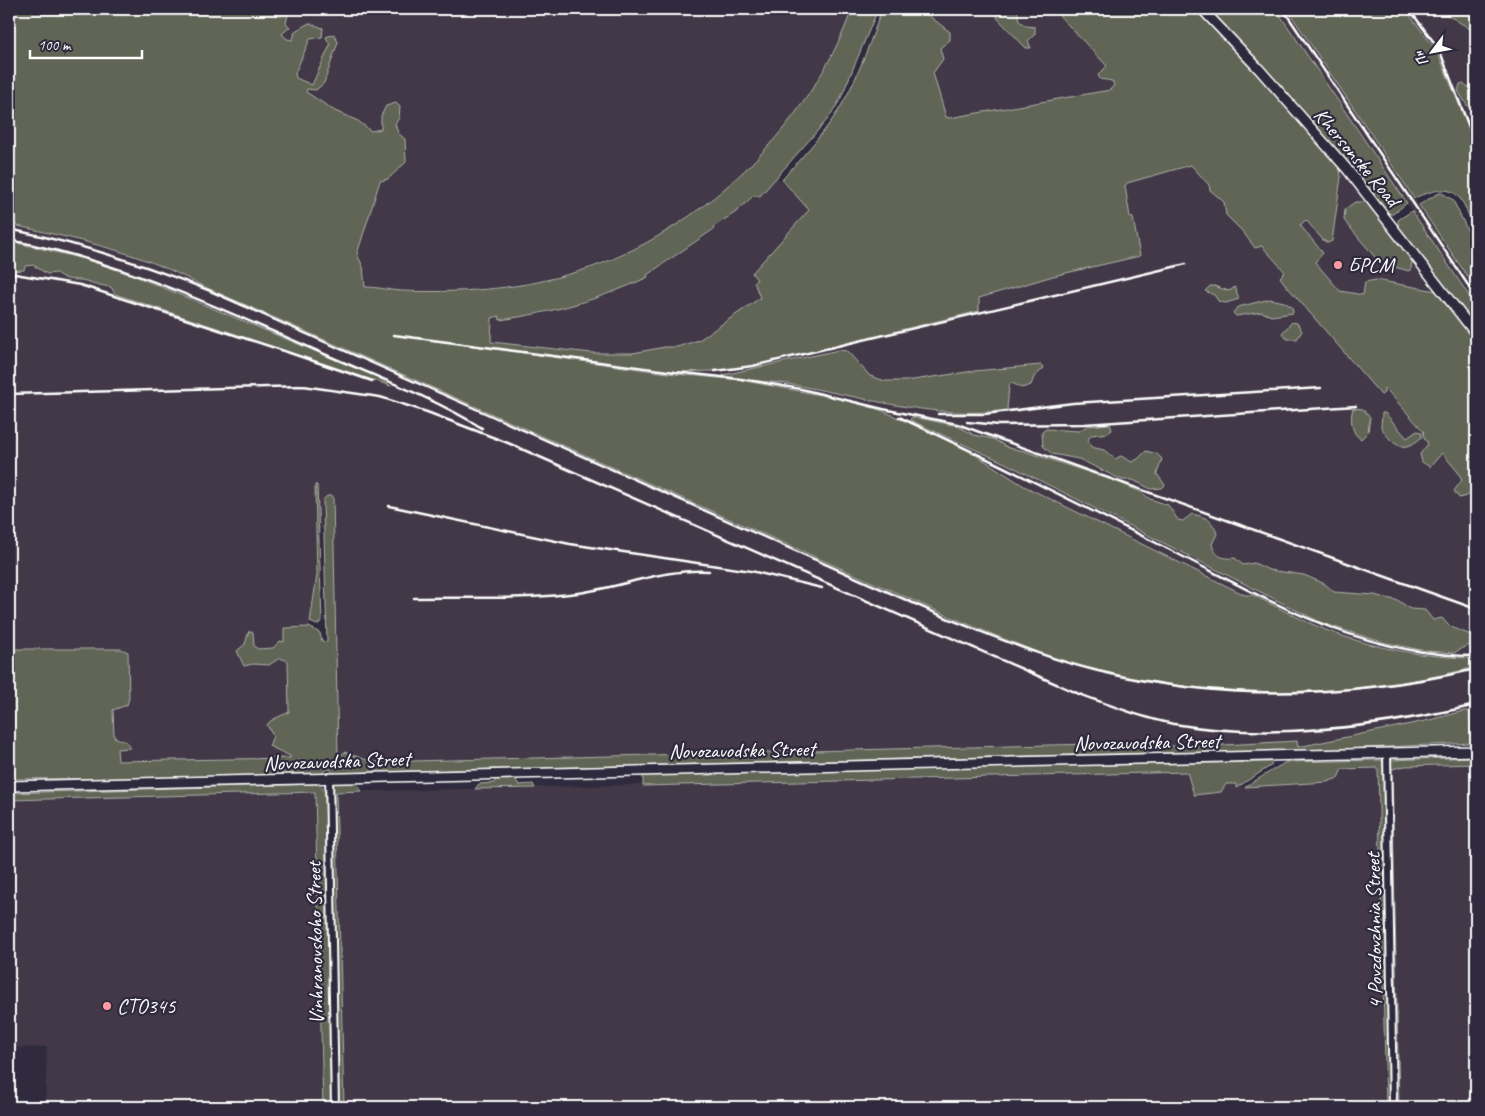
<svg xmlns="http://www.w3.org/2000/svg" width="1485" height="1116" font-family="Caveat,sans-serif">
  <rect width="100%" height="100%" fill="#2f2a3d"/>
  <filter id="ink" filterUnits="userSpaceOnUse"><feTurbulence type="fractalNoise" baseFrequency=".02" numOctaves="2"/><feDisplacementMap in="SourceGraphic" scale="10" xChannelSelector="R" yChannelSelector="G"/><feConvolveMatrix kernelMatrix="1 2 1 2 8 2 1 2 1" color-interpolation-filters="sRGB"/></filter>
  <g filter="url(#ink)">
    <g fill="#423947">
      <polygon points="275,9 852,9 841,37 808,95 780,132 743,174 672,228 634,249 567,275 502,287 469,291 403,291 364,287 355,262 364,229 394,145 259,80"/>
      <polygon points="910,9 1053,9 1127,87 1192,165 1476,493 1476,742 1472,743 1469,712 1297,747 1297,741 1205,746 1132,747 1131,744 338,763 333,529 316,530 317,575 309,627 284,628 284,660 288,661 290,758 9,764 9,223 63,234 139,258 261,307 491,363 492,318 499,316 500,319 541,314 611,294 655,270 714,230 713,228 746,203 773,173 809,210"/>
      <polygon points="1276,9 1287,9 1476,289 1476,306"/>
      <polygon points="1405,9 1438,9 1476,33 1476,153 1445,66 1437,51"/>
      <polygon points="1340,169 1367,202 1436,291 1376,280 1375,282 1367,281 1363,295 1340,291 1315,262 1322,254 1322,251 1300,225 1306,220 1323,240 1332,241 1341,177"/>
      <polygon points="1476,764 1476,1107 1399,1107 1392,768 1405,766"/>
      <polygon points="1378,767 1386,1107 1129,1107 1129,1100 1098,1101 1098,1107 344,1107 336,792 1187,772 1194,795 1226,784 1236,784 1237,787 1327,782 1342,769"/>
      <polygon points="315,792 323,1107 45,1107 47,1047 9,1048 9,800"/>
    </g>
    <g fill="#616557" stroke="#b0b2ab">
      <path d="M 9,9 L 276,9 L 276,15 L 281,16 L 285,14 L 288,15 L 286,23 L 290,27 L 282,34 L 287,39 L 293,40 L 295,31 L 309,23 L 323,28 L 322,37 L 310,39 L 295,73 L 296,78 L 312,85 L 330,45 L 326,37 L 334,34 L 338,42 L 324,83 L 316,90 L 307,89 L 306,92 L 335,111 L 358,121 L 371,131 L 381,129 L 381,116 L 386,106 L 396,103 L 400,107 L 399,118 L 395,124 L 398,133 L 405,139 L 406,162 L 388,179 L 380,181 L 357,254 L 363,267 L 365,287 C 378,287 387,290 401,291 C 456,293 513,290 566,275 C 691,242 809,130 852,9 L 878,9 L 840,100 L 827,120 L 760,196 L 753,196 L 736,212 L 713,227 L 714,229 L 647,275 L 648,277 C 599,300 554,312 500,320 L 499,316 L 492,318 L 491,342 L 592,353 L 633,353 L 665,347 L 677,347 L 699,340 L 760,298 L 754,282 L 757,280 L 752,273 L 809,210 L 782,180 C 803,155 828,130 844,101 C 860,72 871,40 882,9 L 930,9 L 928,15 L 950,32 L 950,40 L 940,48 L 943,59 L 933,73 L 946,117 L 949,118 L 1110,90 L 1114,85 L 1112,81 L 1100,79 L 1098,75 L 1107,66 L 1053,9 L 1195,9 L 1256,73 L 1340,169 L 1341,177 L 1332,241 L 1328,243 L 1323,240 L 1306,220 L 1300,225 L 1323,253 L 1315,262 L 1340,291 L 1363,295 L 1365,282 L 1376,280 L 1436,291 L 1476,342 L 1476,493 L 1473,490 L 1467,496 L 1459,498 L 1454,491 L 1462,480 L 1458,472 L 1442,453 L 1430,467 L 1422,462 L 1420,454 L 1428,444 L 1423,435 L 1424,432 L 1386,389 L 1384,389 L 1384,393 L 1381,395 L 1284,283 L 1280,277 L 1285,272 L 1262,246 L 1255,248 L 1243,232 L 1226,215 L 1224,202 L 1210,190 L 1209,185 L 1191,165 L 1127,183 L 1125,186 L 1130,217 L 1133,218 L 1140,256 L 1053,276 L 979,298 L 979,311 L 753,366 L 712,371 L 675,372 L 393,335 L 675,374 L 740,380 L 847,400 L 883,411 L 965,448 L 1024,486 L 1245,595 L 1253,595 C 1277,607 1301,620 1326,630 C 1372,648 1427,658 1476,658 L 1476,667 C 1352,698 1222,701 1097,670 C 1047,658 999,637 951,617 L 196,283 C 142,252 70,238 9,224 Z"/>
      <polygon points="1001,9 1017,9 1019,21 1026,26 1035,27 1035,34 1028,41 1031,48 1026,48 999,20 997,17"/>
      <polygon points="1209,9 1276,9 1407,203 1393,214 1388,214 1343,158"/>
      <path d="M 1287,9 L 1405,9 L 1437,51 L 1475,143 L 1476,234 C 1461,195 1458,179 1414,198 Z"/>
      <polygon points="1438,9 1476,9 1476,33 1475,32"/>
      <polygon points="1476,72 1476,113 1468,107 1458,91 1460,84 1463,83 1468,87 1473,84"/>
      <polygon points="1442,193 1453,200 1476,248 1476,289 1419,205 1437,194"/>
      <polygon points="1355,202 1367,202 1412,259 1411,269 1409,271 1380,263 1347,224 1344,220 1345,209"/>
      <polygon points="1412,211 1476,306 1476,327 1398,226 1398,220"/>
      <path d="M 9,241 L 84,259 L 135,276 L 377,377 L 391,386 L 115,294 L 111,287 C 102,286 95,284 86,281 C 73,278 70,283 56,273 L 47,274 L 33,265 L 25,266 L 24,270 L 9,271 Z"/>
      <polygon points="1210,286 1214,286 1229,291 1235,287 1239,299 1226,303 1219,302 1214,295 1205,291"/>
      <polygon points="1270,299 1284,302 1292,307 1293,313 1271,316 1262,312 1236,316 1233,313 1238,307"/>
      <polygon points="1292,322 1297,323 1302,331 1297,339 1287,339 1282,333"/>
      <path d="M 839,350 L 847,351 L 870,376 L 885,381 L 906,381 L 974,371 L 1041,365 L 1044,368 L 1034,377 L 1031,385 L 1022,388 L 1012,383 L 1009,385 L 1007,410 C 931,420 862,396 788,384 C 771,381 737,381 723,375 Z"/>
      <path d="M 1353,408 L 1363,409 L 1370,417 L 1368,432 L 1361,439 C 1351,434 1350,418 1353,408 Z"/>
      <path d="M 1382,413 L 1385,413 L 1407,438 L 1417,431 L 1421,432 L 1422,437 C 1403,454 1393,446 1381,427 Z"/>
      <path d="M 913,417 L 958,426 L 974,435 L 993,439 L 1009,448 L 1024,451 L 1115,481 L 1141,492 L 1150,499 L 1168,505 L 1178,520 L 1183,521 L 1192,514 C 1206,517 1213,520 1217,534 L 1212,544 C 1215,557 1223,559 1235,558 L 1243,565 L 1254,563 L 1269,570 L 1304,575 L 1325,584 L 1334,592 L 1374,595 L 1399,601 L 1410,609 L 1425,610 L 1433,620 L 1442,618 L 1449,626 L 1473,636 L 1476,643 L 1462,648 L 1454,653 L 1426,651 L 1382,642 L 1322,623 L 1005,463 L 912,421 L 910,419 Z"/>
      <polygon points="1110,424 1112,430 1108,433 1091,435 1088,440 1091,447 1104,450 1115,459 1121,456 1132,462 1138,459 1146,451 1157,454 1162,459 1157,474 1165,485 1162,488 1151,489 1133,480 1122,480 1079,459 1052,454 1043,446 1042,432 1046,429 1079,431 1087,426"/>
      <polygon points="315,485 317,485 322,621 317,625 310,622 317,575"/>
      <path d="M 327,496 L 333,496 L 338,757 L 345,752 C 350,755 369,760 372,762 L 1131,743 L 1132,747 L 1148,746 L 1147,753 L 337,773 L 333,773 L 330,769 L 325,770 L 321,775 L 314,777 L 9,779 L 9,649 L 121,649 L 128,652 L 129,698 L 127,705 L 113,710 L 114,737 L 127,742 L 130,748 L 117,749 L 118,761 L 290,758 L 290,756 L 269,746 L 273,736 L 267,725 C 270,719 284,715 289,712 L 288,661 L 280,658 L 269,665 L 253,664 L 244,666 L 237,651 L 245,644 L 249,631 L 253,632 L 254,646 L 258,649 L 273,648 L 280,641 L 284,642 L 284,628 L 309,627 L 320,633 L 322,641 L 327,642 L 323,500 Z"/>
      <polygon points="1463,711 1469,711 1472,743 1299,751 1162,753 1159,751 1159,746 1205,746 1297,741 1298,747 1430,720"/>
      <polygon points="1476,757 1476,764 1405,766 1392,769 1399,1107 1396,1107 1390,760"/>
      <polygon points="1381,760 1386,764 1391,1107 1386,1107 1378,768 1342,769 1338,778 1327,782 1245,787 1286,762"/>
      <polygon points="1271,762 1272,765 1236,788 1236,784 1226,784 1221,792 1194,795 1187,772 643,786 643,777 647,773"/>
      <polygon points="514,777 519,785 533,784 535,788 475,789 479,784 494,783 497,778"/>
      <polygon points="336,782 356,782 362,791 336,792 344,1107 338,1107 332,786"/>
      <polygon points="317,784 321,786 327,796 328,962 332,1107 323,1107 315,792 9,800 9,793"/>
    </g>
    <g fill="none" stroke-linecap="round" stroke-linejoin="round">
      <g stroke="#fff" stroke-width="10">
        <g id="minor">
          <polyline points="1387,754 1393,1107"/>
          <polyline points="329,777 335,1107"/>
        </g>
      </g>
      <g stroke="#fff" stroke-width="12">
        <polyline id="tertiary" points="9,786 1476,751"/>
      </g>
      <g stroke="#fff" stroke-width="12">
        <polyline id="secondary" points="1202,9 1259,69 1347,169 1476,334"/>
      </g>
      <use href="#minor" stroke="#2f2a3d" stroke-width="6"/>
      <use href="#tertiary" stroke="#2f2a3d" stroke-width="9"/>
      <use href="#secondary" stroke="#2f2a3d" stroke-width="9"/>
      <g stroke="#fff" stroke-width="2.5">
        <polyline points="1283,9 1476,297"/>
        <polyline points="1409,9 1439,49 1476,145"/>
        <path d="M 9,229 C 78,243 143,264 208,290 L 949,619 C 998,638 1047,659 1098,671 C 1224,702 1350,698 1476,669"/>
        <path d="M 9,240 C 113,259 208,303 304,345 C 363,372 427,394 482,428"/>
        <polyline points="9,273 80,285 278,349 372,381"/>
        <polyline points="394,335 675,372 741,379 801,389 883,409 957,424 1476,609"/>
        <polyline points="715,371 753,366 1186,264"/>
        <path d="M 9,394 L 303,386 L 380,397 L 427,412 L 508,443 L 1079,694 C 1110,705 1142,718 1174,724 C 1273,741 1379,727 1476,705"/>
        <polyline points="938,414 985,414 1073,403 1321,388"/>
        <path d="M 899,417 C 990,459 1079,504 1168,549 C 1269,600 1359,656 1476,656"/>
        <polyline points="967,422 999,425 1085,424 1356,406"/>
        <polyline points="389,506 570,544 751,571 822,588"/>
        <path d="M 414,598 C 468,597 525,600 578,593 C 622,587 665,568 709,571"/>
      </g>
    </g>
  </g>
  <g fill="#ff9aa2" stroke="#2f2a3d" stroke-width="2">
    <circle cx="1338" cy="265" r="5"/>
    <circle cx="107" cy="1006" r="5"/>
  </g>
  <g text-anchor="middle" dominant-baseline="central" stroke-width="4.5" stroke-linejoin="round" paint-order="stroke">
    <g font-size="21" fill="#fff" stroke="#2f2a3d">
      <text transform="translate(1357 157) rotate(50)">Khersonske Road</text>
      <text transform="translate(1147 742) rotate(-1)">Novozavodska Street</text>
      <text transform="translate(742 750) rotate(-1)">Novozavodska Street</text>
      <text transform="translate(337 761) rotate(-2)">Novozavodska Street</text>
      <text transform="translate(1374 931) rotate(-91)">4 Povzdovzhnia Street</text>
      <text transform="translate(315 943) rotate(-91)">Vinhranovskoho Street</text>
    </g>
    <g font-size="21" fill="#fff" stroke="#2f2a3d" text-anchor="start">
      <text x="1348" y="265">БРСМ</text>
      <text x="117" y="1006">СТО345</text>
    </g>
  </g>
  <rect width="1485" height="1116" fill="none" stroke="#2f2a3d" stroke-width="30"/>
  <rect x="15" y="15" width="1455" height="1086" fill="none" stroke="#fff" stroke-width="2" filter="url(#ink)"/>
  <g transform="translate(1432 52) rotate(238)" stroke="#2f2a3d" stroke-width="4" paint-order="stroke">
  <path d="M0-4L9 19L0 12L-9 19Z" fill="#ffffff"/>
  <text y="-8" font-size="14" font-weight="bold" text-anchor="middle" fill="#ffffff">Пн</text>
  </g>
  <path d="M30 50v8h112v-8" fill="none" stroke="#ffffff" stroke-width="2.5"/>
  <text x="38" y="50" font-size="15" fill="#ffffff" stroke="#2f2a3d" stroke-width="4" paint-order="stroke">100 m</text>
</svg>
